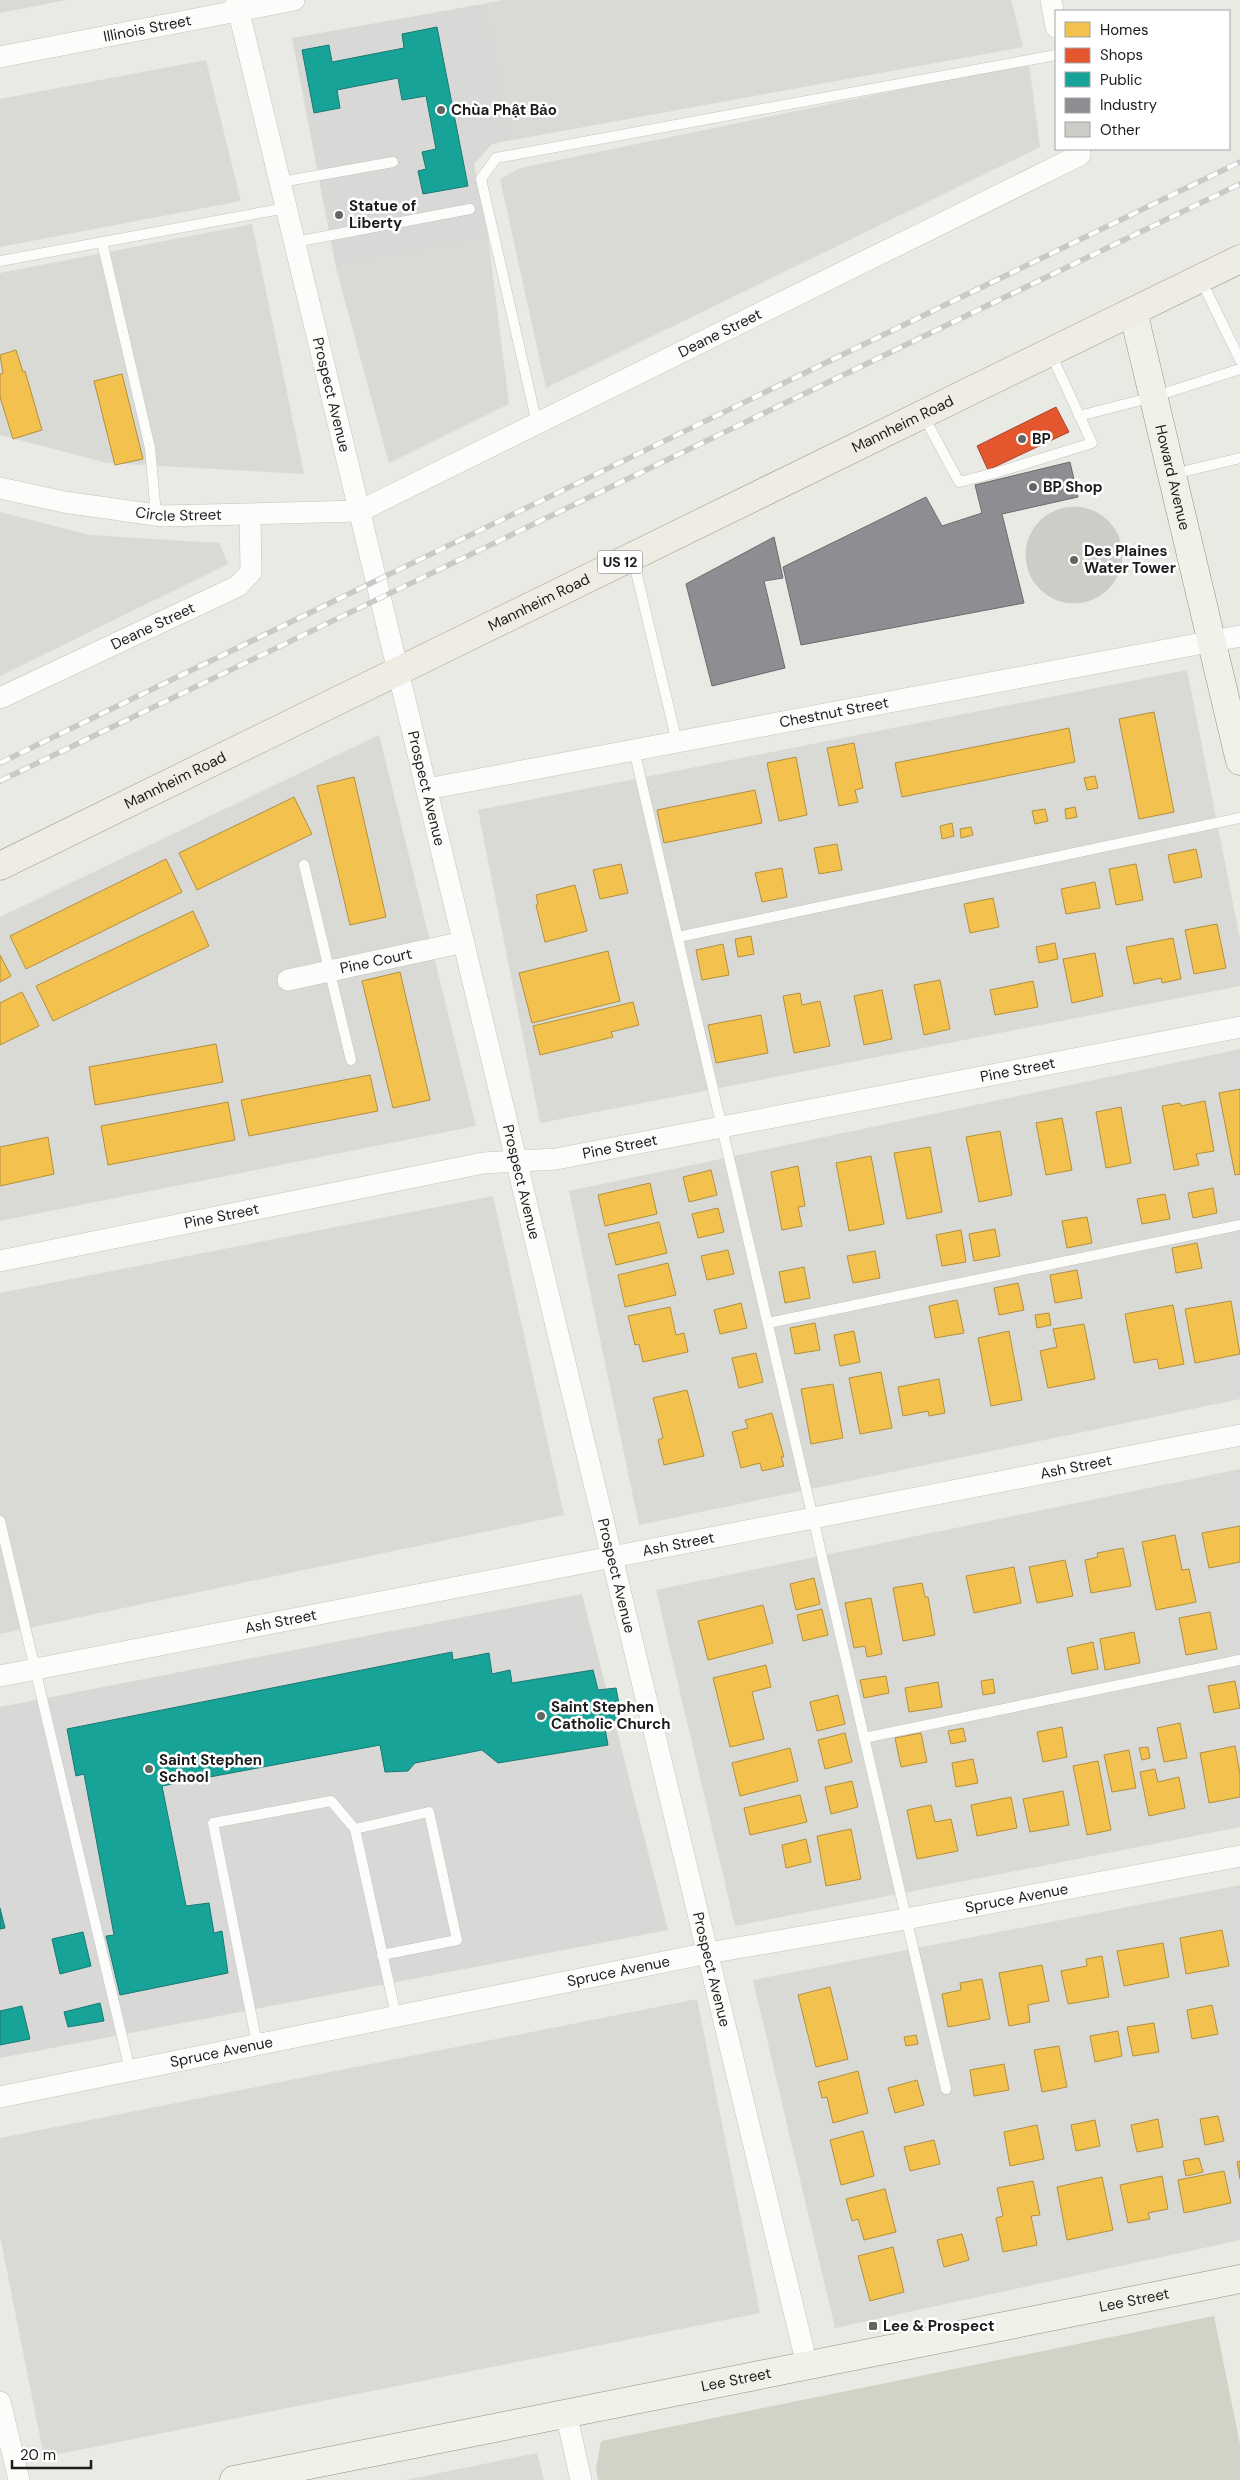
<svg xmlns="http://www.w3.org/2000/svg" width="1240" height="2480" font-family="'DM Sans',sans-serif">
  <rect width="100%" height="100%" fill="#eaeae4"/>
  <g fill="#d9d9d6">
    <polygon points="0,0 66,0 0,13"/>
    <polygon points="503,0 1011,0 1023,47 513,140 488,3"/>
    <polygon points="206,60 241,201 0,247 0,99"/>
    <polygon points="1029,63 1040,147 546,388 500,179 520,168"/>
    <polygon points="252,224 304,474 107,463 0,435 0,273"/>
    <polygon points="488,237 509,404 389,463 336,268"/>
    <polygon points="0,512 90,535 219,543 228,564 0,676"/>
    <polygon points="1187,670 1240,939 1240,986 540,1123 478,810"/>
    <polygon points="379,735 476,1126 0,1221 0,917"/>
    <polygon points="1240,1049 1240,1399 639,1525 569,1191"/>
    <polygon points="493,1196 564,1515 0,1634 0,1293"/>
    <polygon points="1240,1469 1240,1827 735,1926 656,1590"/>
    <polygon points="1240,1885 1240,2240 835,2328 753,1980"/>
    <polygon points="697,1999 760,2313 44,2457 0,2236 0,2138"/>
    <polygon points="537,2453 544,2480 406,2480"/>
  </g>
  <g fill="#d8d8d6">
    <polygon points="488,3 513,140 492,144 474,164 488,237 336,268 292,38"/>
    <polygon points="582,1594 668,1930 0,2058 0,1707"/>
  </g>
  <polygon fill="#d1d3c6" points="1214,2316 1240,2444 1240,2480 598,2480 596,2468 601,2441"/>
  <g fill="#f2c14e" stroke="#b2903f">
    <polygon points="16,350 23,372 25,371 42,430 13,439 0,397 0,374 3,373 0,355"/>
    <polygon points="122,374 143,459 115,465 94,381"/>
    <polygon points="1154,712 1174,812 1139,819 1119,719"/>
    <polygon points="1069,728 1075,762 902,797 895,763"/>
    <polygon points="854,743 863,788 855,790 858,802 839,806 827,748"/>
    <polygon points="796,757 807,815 779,821 767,763"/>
    <polygon points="1095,776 1098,788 1087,790 1084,778"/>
    <polygon points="354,777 386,917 350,925 317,786"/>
    <polygon points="755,790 762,823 664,843 657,810"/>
    <polygon points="294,797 312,834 197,890 179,853"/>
    <polygon points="1075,807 1077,817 1066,819 1065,809"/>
    <polygon points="1045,809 1048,821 1035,824 1032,811"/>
    <polygon points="952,823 954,836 942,839 940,826"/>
    <polygon points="971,827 973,835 961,838 960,829"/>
    <polygon points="837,844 842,870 819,874 814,848"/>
    <polygon points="1196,849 1202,877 1174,883 1168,855"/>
    <polygon points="166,859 182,892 26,969 10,936"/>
    <polygon points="621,864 628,893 600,899 593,870"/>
    <polygon points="1136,864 1143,900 1116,905 1109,869"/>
    <polygon points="782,868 787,897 762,902 755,873"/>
    <polygon points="1095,882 1100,908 1066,914 1061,889"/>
    <polygon points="575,885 587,931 545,942 536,905 538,904 536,895"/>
    <polygon points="993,898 999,927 970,933 964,904"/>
    <polygon points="193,911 209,946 53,1021 36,986"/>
    <polygon points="1217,924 1226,968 1194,974 1185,930"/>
    <polygon points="751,936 754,954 738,957 735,939"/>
    <polygon points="1173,938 1181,979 1162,983 1161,978 1134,984 1126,947"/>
    <polygon points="1055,943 1058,959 1039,963 1036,947"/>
    <polygon points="723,944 729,975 702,980 696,950"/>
    <polygon points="608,951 620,1001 532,1023 519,973"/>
    <polygon points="1095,953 1103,996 1072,1003 1063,959"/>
    <polygon points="0,955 11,976 0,982"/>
    <polygon points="400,972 430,1100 393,1108 362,981"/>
    <polygon points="940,980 950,1029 924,1035 914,985"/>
    <polygon points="1033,981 1038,1007 995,1015 990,990"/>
    <polygon points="882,990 892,1039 864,1045 854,996"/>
    <polygon points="22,992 39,1026 0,1045 0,1003"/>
    <polygon points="800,993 802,1005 820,1001 830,1046 794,1053 783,996"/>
    <polygon points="633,1002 639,1025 611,1032 613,1037 540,1055 533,1026"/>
    <polygon points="761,1015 768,1053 716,1063 708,1025"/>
    <polygon points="216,1044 223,1082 95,1105 89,1067"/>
    <polygon points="370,1075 378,1111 249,1136 241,1100"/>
    <polygon points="1240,1089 1240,1174 1235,1175 1219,1093"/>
    <polygon points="1205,1101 1214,1151 1196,1154 1199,1165 1174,1170 1162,1106 1180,1103 1181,1106"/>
    <polygon points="228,1102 235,1140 108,1165 101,1126"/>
    <polygon points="1121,1107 1131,1163 1106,1168 1096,1112"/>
    <polygon points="1062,1118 1072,1170 1046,1175 1036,1123"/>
    <polygon points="1000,1131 1012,1195 979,1202 966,1137"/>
    <polygon points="48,1137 54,1174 0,1186 0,1147"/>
    <polygon points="930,1147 942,1212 907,1219 894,1153"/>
    <polygon points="871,1156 884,1224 849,1231 836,1163"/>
    <polygon points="798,1166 805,1206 798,1207 802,1226 782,1230 771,1172"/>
    <polygon points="711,1170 717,1195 689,1202 683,1177"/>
    <polygon points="650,1183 657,1214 605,1226 598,1195"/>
    <polygon points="1213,1188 1217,1213 1193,1218 1188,1193"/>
    <polygon points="1165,1194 1170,1219 1142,1224 1137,1199"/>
    <polygon points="718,1208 724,1232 698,1238 692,1214"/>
    <polygon points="1087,1217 1092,1243 1067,1248 1062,1221"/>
    <polygon points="659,1222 667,1253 616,1265 608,1234"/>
    <polygon points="995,1229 1000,1256 974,1261 969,1234"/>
    <polygon points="961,1230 966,1262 942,1266 936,1235"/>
    <polygon points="1197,1243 1202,1268 1176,1273 1172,1248"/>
    <polygon points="728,1250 734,1274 707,1280 701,1256"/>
    <polygon points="875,1251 880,1278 853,1283 847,1256"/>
    <polygon points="668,1263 676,1295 625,1307 618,1275"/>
    <polygon points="804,1267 810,1298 785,1303 779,1272"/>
    <polygon points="1077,1270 1082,1298 1055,1303 1050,1275"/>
    <polygon points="1018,1283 1024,1310 999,1315 994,1288"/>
    <polygon points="957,1300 964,1333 935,1338 929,1306"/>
    <polygon points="1231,1301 1240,1354 1195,1363 1185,1309"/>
    <polygon points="741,1303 747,1328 720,1334 714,1310"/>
    <polygon points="1173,1305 1184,1364 1159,1369 1157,1359 1134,1363 1125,1314"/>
    <polygon points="670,1307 676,1335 684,1333 688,1352 643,1362 639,1344 635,1345 628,1316"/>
    <polygon points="1049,1313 1051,1325 1037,1328 1035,1315"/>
    <polygon points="815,1323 820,1350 795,1354 790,1328"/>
    <polygon points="1084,1324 1095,1379 1048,1388 1040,1351 1057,1347 1053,1329"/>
    <polygon points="854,1331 860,1362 840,1366 834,1335"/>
    <polygon points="1009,1331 1022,1400 991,1406 978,1338"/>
    <polygon points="756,1353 763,1382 739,1388 732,1358"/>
    <polygon points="881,1372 892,1428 860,1434 849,1378"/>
    <polygon points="939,1379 945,1413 929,1416 928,1411 903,1416 898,1387"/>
    <polygon points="833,1384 843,1438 811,1444 801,1389"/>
    <polygon points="687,1390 704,1456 664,1465 658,1440 663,1438 653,1398"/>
    <polygon points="772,1413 784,1457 781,1457 784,1466 762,1471 760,1463 741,1468 732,1432 748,1428 745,1420"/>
    <polygon points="1240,1526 1240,1562 1209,1568 1202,1533"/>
    <polygon points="1175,1535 1182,1570 1189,1569 1196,1602 1156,1610 1142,1542"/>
    <polygon points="1123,1548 1131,1586 1091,1593 1085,1560 1098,1557 1097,1553"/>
    <polygon points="1065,1560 1073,1596 1037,1603 1029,1567"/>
    <polygon points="1014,1567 1021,1603 974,1613 966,1576"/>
    <polygon points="814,1578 820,1604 796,1610 790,1584"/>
    <polygon points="922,1583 925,1597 928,1597 935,1635 903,1641 893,1588"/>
    <polygon points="871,1598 882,1654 867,1657 865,1646 854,1648 845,1603"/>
    <polygon points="763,1605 773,1643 708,1660 698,1621"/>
    <polygon points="822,1609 828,1635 803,1641 797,1615"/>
    <polygon points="1210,1612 1217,1649 1186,1655 1179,1618"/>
    <polygon points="1134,1632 1140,1663 1105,1670 1100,1639"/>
    <polygon points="1093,1642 1098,1669 1072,1674 1067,1648"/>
    <polygon points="766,1665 771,1687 752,1692 764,1739 730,1747 713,1678"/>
    <polygon points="886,1676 889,1693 864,1698 860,1680"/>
    <polygon points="993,1679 995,1693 983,1695 981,1681"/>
    <polygon points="1235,1681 1240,1708 1214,1713 1208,1686"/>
    <polygon points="938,1682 942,1707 909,1712 905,1688"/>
    <polygon points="838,1695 845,1724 817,1731 810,1702"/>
    <polygon points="1180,1723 1187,1758 1164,1762 1157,1728"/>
    <polygon points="1062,1727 1067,1757 1043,1762 1037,1732"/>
    <polygon points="963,1728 966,1741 951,1744 948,1731"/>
    <polygon points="845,1733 852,1762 825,1769 818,1740"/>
    <polygon points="921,1733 927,1762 901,1767 895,1738"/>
    <polygon points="1235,1746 1240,1774 1240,1797 1209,1803 1200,1753"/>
    <polygon points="1148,1747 1150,1758 1142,1760 1139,1748"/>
    <polygon points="790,1748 798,1781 740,1796 732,1763"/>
    <polygon points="1129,1750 1136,1788 1112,1792 1104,1755"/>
    <polygon points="973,1759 978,1783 956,1787 952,1763"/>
    <polygon points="1098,1761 1111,1830 1087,1835 1073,1766"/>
    <polygon points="1155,1769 1158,1782 1179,1777 1185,1808 1149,1816 1140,1772"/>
    <polygon points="852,1781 858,1807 831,1814 825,1787"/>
    <polygon points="1063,1791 1069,1825 1030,1832 1023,1799"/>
    <polygon points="800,1795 807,1822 750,1835 744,1808"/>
    <polygon points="1011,1797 1017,1828 977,1836 971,1805"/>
    <polygon points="931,1805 935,1822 951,1819 958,1851 917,1859 907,1810"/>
    <polygon points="851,1829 861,1879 826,1886 817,1836"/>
    <polygon points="806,1839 811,1862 786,1868 782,1845"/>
    <polygon points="1222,1930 1229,1966 1186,1974 1180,1938"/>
    <polygon points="1163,1943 1169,1977 1124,1986 1117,1951"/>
    <polygon points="1102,1956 1109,1997 1068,2004 1061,1971 1087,1966 1086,1959"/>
    <polygon points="1042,1965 1049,2001 1028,2005 1030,2022 1009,2026 999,1973"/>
    <polygon points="982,1979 990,2019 948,2027 942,1994 961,1990 960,1983"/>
    <polygon points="830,1987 848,2059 816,2067 798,1995"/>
    <polygon points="1212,2005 1218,2034 1192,2039 1187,2010"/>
    <polygon points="1154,2023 1159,2052 1133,2056 1127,2027"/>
    <polygon points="1118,2031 1122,2056 1095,2062 1090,2036"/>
    <polygon points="916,2035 918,2044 906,2046 904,2037"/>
    <polygon points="1059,2046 1067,2087 1042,2092 1034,2050"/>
    <polygon points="1004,2064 1009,2090 974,2096 970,2070"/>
    <polygon points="858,2071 868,2113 833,2123 827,2097 822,2098 818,2082"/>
    <polygon points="917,2080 924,2105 895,2113 888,2088"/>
    <polygon points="1218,2116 1224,2141 1205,2145 1200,2119"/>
    <polygon points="1158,2119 1163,2147 1137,2152 1131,2125"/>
    <polygon points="1095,2120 1100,2146 1076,2151 1071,2125"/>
    <polygon points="1037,2125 1044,2159 1010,2166 1004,2132"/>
    <polygon points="863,2131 874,2176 841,2185 830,2140"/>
    <polygon points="934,2140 940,2164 910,2171 904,2147"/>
    <polygon points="1199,2158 1203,2172 1186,2176 1183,2161"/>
    <polygon points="1240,2161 1240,2179 1237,2162"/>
    <polygon points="1224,2171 1231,2203 1184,2213 1178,2180"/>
    <polygon points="1162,2176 1168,2209 1148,2213 1150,2219 1128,2223 1120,2185"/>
    <polygon points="1102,2177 1113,2230 1067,2240 1057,2187"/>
    <polygon points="1033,2181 1040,2215 1031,2216 1037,2245 1003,2252 996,2218 1003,2216 997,2188"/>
    <polygon points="885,2189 896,2232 864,2240 858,2219 852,2221 846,2199"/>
    <polygon points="962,2234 969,2260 944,2267 937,2240"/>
    <polygon points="893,2247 904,2292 870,2301 858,2256"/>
  </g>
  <polygon fill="#e4572e" stroke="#a84529" points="1056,407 1069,432 988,470 977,446"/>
  <g fill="#17a398" stroke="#187a73">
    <polygon points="437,27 468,186 423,194 418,171 426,169 422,152 436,149 426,96 402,100 398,78 337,90 340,108 314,113 302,50 329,45 332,62 404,48 402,34"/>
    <polygon points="452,1652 453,1660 489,1653 492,1674 510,1670 512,1683 593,1670 598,1690 616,1688 622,1719 604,1723 608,1745 498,1763 482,1750 415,1763 408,1771 385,1772 380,1745 162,1786 186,1906 209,1903 214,1933 222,1931 228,1973 120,1995 106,1936 114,1935 84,1774 76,1776 67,1729"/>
    <polygon points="0,1908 5,1928 0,1929"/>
    <polygon points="83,1932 91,1966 60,1974 52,1939"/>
    <polygon points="100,2003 104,2021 68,2027 64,2012"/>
    <polygon points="22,2006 30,2039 0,2045 0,2011"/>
  </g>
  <g fill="#8d8d92" stroke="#6b6b6f">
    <polygon points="1070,462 1078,497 1002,514 1024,603 801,645 783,567 926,497 942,526 982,513 975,485"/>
    <polygon points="774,537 783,578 764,581 785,668 712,686 686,584"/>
  </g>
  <circle fill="#cdccc7" stroke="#cdccc6" cx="1074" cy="555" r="48"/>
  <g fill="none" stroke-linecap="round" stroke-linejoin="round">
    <g stroke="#c3c3c0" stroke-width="11">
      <g id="lane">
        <polyline points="281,182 393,162"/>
        <polyline points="102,242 150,448 156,515"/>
        <polyline points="295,242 470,209"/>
        <polyline points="0,261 286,208"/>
        <polyline points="1201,280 1240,360"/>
        <polyline points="923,415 959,482 995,473 1092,443 1050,352"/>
        <polyline points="1079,416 1153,397 1240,369"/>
        <polyline points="537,424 481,179 496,158 1056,55"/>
        <polyline points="1173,474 1240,458"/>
        <polyline points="633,559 677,742"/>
        <polyline points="634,750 946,2089"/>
        <polyline points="304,865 351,1060"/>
        <polyline points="678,937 1240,818"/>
        <polyline points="768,1323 1240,1225"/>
        <polyline points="0,1521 130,2070"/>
        <polyline points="864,1738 1240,1660"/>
        <polyline points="355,1829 429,1812 457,1940 382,1955"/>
        <polyline points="257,2044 213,1823 331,1801 355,1829 396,2016"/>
      </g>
    </g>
    <g stroke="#c3c3c0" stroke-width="22">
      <g id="street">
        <path id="s1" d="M 236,0 L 807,2365"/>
        <polyline points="1051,0 1056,27"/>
        <path id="s2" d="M 0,57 L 294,0"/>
        <path id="s3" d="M 0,488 L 64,502 L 163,516 L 360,511 L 1080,155 L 1079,149"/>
        <path id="s4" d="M 0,698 L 238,586 L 251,572 L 250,515"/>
        <path id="s5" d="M 427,789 L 1240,636"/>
        <path id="s6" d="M 288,980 L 464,942"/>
        <path id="s7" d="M 0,1261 L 483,1163 L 556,1159 L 1240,1027"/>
        <path id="s8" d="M 0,1676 L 1240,1435"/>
        <path id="s9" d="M 0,2097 L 708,1953 L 906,1919 L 1240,1856"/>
        <polyline points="0,2402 19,2480"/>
        <polyline points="566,2413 581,2480"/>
      </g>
    </g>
    <g stroke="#8c947d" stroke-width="29">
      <g id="secondary">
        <path id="s10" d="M 1133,311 L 1240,761"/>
        <path id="s11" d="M 234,2480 L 1240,2279"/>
      </g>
    </g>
    <g stroke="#a09e81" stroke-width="29">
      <g id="primary">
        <path id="s12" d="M 0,866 L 1240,259"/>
      </g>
    </g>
    <use href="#lane" stroke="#fcfcfb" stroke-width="10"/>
    <use href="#street" stroke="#fcfcfb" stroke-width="21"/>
    <use href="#secondary" stroke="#eff2e9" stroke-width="28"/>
    <use href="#primary" stroke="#efede3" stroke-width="28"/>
    <g stroke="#c9c9c8" stroke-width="5.5">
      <g id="rail">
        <polyline points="0,763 1240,162"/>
        <polyline points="0,781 1240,184"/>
      </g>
    </g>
    <use href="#rail" stroke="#fff" stroke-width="4" stroke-dasharray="11" stroke-linecap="butt"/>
  </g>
  <g fill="#646462" stroke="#fff" stroke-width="2">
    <circle cx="441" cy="110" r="5"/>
    <circle cx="339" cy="215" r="5"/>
    <circle cx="1022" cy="439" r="5"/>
    <circle cx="1033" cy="487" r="5"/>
    <circle cx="1074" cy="560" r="5"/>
    <circle cx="541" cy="1716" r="5"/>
    <circle cx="149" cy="1769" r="5"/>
    <rect x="868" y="2321" width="10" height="10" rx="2.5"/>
  </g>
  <g text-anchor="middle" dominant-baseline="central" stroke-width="5" stroke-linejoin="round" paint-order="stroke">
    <rect fill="#fff" stroke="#606060" stroke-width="1" x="597.5" y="550.5" width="45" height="23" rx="4"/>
    <g font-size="14" font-weight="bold" fill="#1c1c1c">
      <text x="620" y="562">US 12</text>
    </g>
    <g font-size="15" fill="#1c1c1c" stroke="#fff">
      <text stroke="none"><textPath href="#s2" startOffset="150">Illinois Street</textPath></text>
      <text stroke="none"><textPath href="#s3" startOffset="764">Deane Street</textPath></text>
      <text stroke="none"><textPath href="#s1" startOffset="406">Prospect Avenue</textPath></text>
      <text stroke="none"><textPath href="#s12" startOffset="1005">Mannheim Road</textPath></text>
      <text stroke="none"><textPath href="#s10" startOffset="171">Howard Avenue</textPath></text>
      <text stroke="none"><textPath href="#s3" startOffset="181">Circle Street</textPath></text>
      <text stroke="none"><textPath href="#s12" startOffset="600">Mannheim Road</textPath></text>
      <text stroke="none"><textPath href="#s4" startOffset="169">Deane Street</textPath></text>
      <text stroke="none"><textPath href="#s5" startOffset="414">Chestnut Street</textPath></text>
      <text stroke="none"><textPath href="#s12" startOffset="195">Mannheim Road</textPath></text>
      <text stroke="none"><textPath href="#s1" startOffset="811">Prospect Avenue</textPath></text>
      <text stroke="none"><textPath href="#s6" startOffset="90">Pine Court</textPath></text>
      <text stroke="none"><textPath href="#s7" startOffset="1036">Pine Street</textPath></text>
      <text stroke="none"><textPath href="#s7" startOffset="631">Pine Street</textPath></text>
      <text stroke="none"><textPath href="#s1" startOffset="1216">Prospect Avenue</textPath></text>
      <text stroke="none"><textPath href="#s7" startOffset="226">Pine Street</textPath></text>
      <text stroke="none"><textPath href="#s8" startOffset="1096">Ash Street</textPath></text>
      <text stroke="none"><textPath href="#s8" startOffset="691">Ash Street</textPath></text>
      <text stroke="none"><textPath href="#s1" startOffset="1621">Prospect Avenue</textPath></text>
      <text stroke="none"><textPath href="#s8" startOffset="286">Ash Street</textPath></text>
      <text stroke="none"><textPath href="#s9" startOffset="1036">Spruce Avenue</textPath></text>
      <text stroke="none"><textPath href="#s1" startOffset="2026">Prospect Avenue</textPath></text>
      <text stroke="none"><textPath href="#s9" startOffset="631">Spruce Avenue</textPath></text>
      <text stroke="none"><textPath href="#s9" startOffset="226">Spruce Avenue</textPath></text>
      <text stroke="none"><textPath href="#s11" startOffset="918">Lee Street</textPath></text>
      <text stroke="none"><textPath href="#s11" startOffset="512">Lee Street</textPath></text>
    </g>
    <g font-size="15" font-weight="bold" fill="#1c1c1c" stroke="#fff" text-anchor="start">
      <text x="451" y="110">Chùa Phật Bảo</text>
      <text x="349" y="206">Statue of<tspan x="349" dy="17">Liberty</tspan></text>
      <text x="1032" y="439">BP</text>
      <text x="1043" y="487">BP Shop</text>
      <text x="1084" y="551">Des Plaines<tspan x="1084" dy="17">Water Tower</tspan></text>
      <text x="551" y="1707">Saint Stephen<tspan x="551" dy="17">Catholic Church</tspan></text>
      <text x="159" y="1760">Saint Stephen<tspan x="159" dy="17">School</tspan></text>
      <text x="883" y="2326">Lee &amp; Prospect</text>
    </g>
  </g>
  <rect x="1055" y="10" width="175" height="140" fill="#ffffff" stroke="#a4a4a4"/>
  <rect x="1065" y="22" width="25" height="15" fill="#f2c14e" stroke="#a4a4a4"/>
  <text x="1100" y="35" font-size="15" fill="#1c1c1c">Homes</text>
  <rect x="1065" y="48" width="25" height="15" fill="#e4572e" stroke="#a4a4a4"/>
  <text x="1100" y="60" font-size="15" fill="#1c1c1c">Shops</text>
  <rect x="1065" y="72" width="25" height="15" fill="#17a398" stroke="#a4a4a4"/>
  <text x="1100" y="85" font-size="15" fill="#1c1c1c">Public</text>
  <rect x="1065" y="98" width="25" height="15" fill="#8d8d92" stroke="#a4a4a4"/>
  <text x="1100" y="110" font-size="15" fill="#1c1c1c">Industry</text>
  <rect x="1065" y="122" width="25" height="15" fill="#cdccc7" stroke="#a4a4a4"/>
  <text x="1100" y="135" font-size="15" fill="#1c1c1c">Other</text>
  <path d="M12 2460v8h79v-8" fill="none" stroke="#1c1c1c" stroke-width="2.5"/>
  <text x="20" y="2460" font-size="15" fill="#1c1c1c" stroke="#ffffff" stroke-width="4" paint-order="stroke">20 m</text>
</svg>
